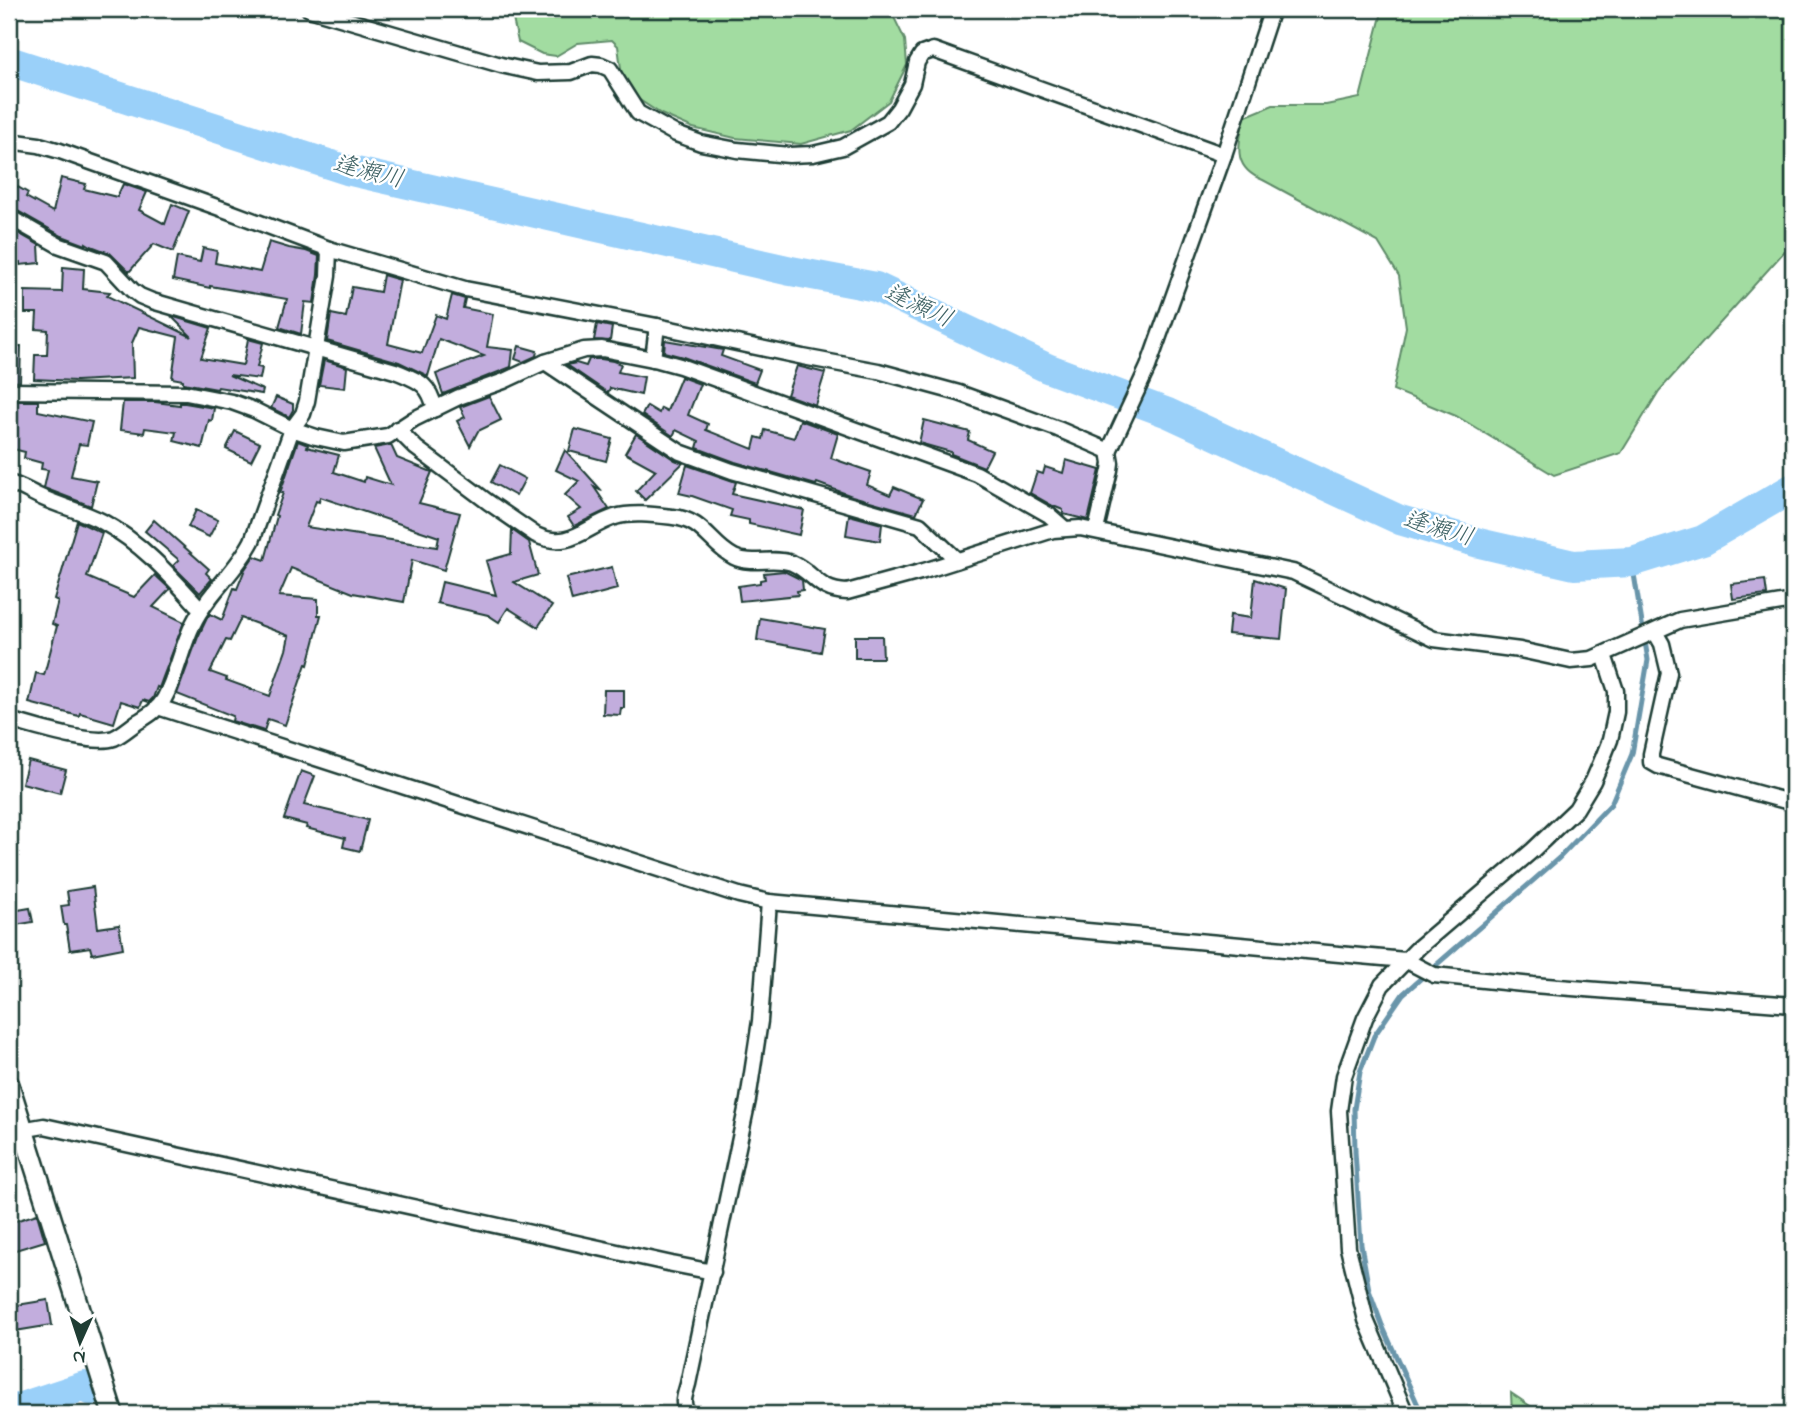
<svg xmlns="http://www.w3.org/2000/svg" width="1802" height="1423" font-family="'Indie Flower','Klee One',sans-serif">
  <rect width="100%" height="100%" fill="#fff"/>
  <filter id="ink" filterUnits="userSpaceOnUse"><feTurbulence type="fractalNoise" baseFrequency=".0143" numOctaves="2"/><feDisplacementMap in="SourceGraphic" scale="14" xChannelSelector="R" yChannelSelector="G"/><feConvolveMatrix kernelMatrix="1 2 1 2 8 2 1 2 1" color-interpolation-filters="sRGB"/></filter>
  <g filter="url(#ink)">
    <g fill="#a2dca1" stroke="#608c6a" stroke-width="2">
      <polygon points="514,9 890,9 905,40 907,65 889,101 851,130 801,144 735,138 693,128 661,114 635,97 622,76 618,46 612,40 578,43 556,56 542,54 518,42 513,19"/>
      <path d="M 1379,9 L 1793,9 L 1793,242 L 1659,391 L 1621,453 L 1554,475 L 1456,416 L 1393,390 L 1406,327 L 1399,276 L 1378,242 L 1263,180 C 1231,167 1239,145 1244,117 L 1273,105 L 1326,105 L 1360,98 L 1381,16 Z"/>
      <polygon points="1511,1393 1542,1414 1512,1414"/>
    </g>
    <g fill="none" stroke-linecap="round" stroke-linejoin="round">
      <polyline stroke="#6995aa" stroke-width="5" points="1422,1414 1382,1325 1369,1290 1361,1245 1355,1151 1354,1109 1360,1072 1374,1036 1403,994 1559,858 1611,804 1632,754 1648,660 1632,562"/>
      <g stroke="#9ad0f9" stroke-width="30">
        <polyline points="9,61 347,170 791,271 876,287 1047,368 1168,413 1400,520 1479,543 1574,565 1632,562 1703,540 1793,488"/>
        <polyline points="9,1411 85,1386 92,1391"/>
      </g>
    </g>
    <g fill="#c2addd" stroke="#1f3d34" stroke-width="2" fill-rule="evenodd">
      <polygon points="61,178 86,184 84,189 117,197 123,184 147,192 139,210 165,224 172,204 189,211 173,252 154,244 129,272 110,253 91,246 86,243 86,245 62,236 14,209 9,207 9,182 28,193 26,197 53,212"/>
      <polygon points="9,228 39,245 40,263 20,265 20,262 9,263"/>
      <polygon points="269,242 289,248 306,251 319,256 318,275 314,303 305,302 301,334 279,327 287,299 210,286 210,288 173,280 177,257 200,262 203,248 217,251 215,263 260,272"/>
      <polygon points="63,267 84,269 83,289 110,292 107,296 192,337 171,316 211,328 201,358 243,365 248,339 263,343 257,367 262,368 260,379 229,375 263,390 262,394 218,387 217,389 183,383 183,380 172,378 178,337 139,327 132,343 133,378 76,381 34,379 35,355 47,355 48,330 36,329 37,313 25,313 25,291 62,292"/>
      <polygon points="383,275 400,280 388,344 422,353 436,315 446,319 452,295 465,299 463,308 493,314 487,347 513,350 511,367 443,394 436,374 484,356 439,339 428,376 399,362 327,341 331,314 346,317 352,287 380,292"/>
      <polygon points="597,324 612,327 610,341 594,340"/>
      <polygon points="665,340 723,350 721,356 760,370 755,383 683,357 664,352"/>
      <polygon points="9,346 21,346 20,382 9,381"/>
      <polygon points="519,346 537,351 536,356 523,362 515,359"/>
      <polygon points="589,359 601,359 613,361 621,364 618,372 644,377 641,395 610,388 608,393 567,365 576,363 586,366"/>
      <polygon points="324,360 347,367 345,388 319,385"/>
      <polygon points="797,366 825,373 815,405 787,395"/>
      <polygon points="681,377 700,384 688,415 708,424 706,430 753,449 756,437 763,439 765,430 794,438 800,420 838,434 831,458 871,472 867,485 890,495 894,487 923,499 916,514 852,496 817,483 816,485 735,462 697,448 699,441 676,430 673,436 642,415 647,406 659,413 661,408 667,411"/>
      <polygon points="489,396 501,420 478,431 470,446 457,421 465,417 460,407"/>
      <polygon points="276,397 293,404 293,410 289,417 271,408"/>
      <polygon points="9,401 38,401 38,411 92,422 87,445 79,444 71,476 97,481 91,506 44,488 48,470 41,469 42,463 24,458 25,452 9,448 9,430 14,410 9,410"/>
      <polygon points="123,402 155,402 180,405 180,403 185,403 214,408 212,421 209,420 202,448 174,441 176,432 145,428 144,433 120,430"/>
      <polygon points="924,420 970,432 968,440 992,451 984,467 951,454 951,452 919,443"/>
      <polygon points="575,429 612,439 606,461 569,451"/>
      <polygon points="235,431 260,443 251,461 226,449"/>
      <polygon points="636,434 675,460 683,463 645,500 636,491 656,470 625,453"/>
      <path d="M 298,441 L 308,445 L 307,447 L 339,455 L 334,472 L 364,482 L 365,477 L 391,485 L 374,448 L 391,445 L 397,458 L 432,472 L 419,503 L 460,513 L 444,570 L 412,560 L 404,602 L 353,593 L 291,568 L 279,596 L 318,599 L 318,615 L 321,615 L 308,665 L 306,664 L 285,725 L 268,719 L 264,731 L 232,721 L 233,716 L 177,694 L 198,637 L 207,618 L 210,614 L 222,620 L 234,588 L 237,589 L 245,569 L 254,556 L 265,560 L 277,516 L 275,515 L 283,493 L 280,493 ZM 320,497 L 439,537 L 437,547 L 306,527 L 316,501 L 319,502 ZM 241,618 L 289,636 L 286,650 L 270,696 L 226,680 L 227,678 L 210,672 L 226,640 L 230,641 Z"/>
      <polygon points="565,450 602,491 594,487 609,509 574,526 568,517 581,509 565,495 579,481 556,470"/>
      <polygon points="1066,460 1100,470 1088,520 1063,514 1063,510 1053,506 1030,493 1037,472 1043,474 1045,467 1063,473"/>
      <polygon points="500,465 525,479 516,496 491,482"/>
      <polygon points="687,465 736,482 732,494 804,510 799,535 749,524 749,520 730,516 732,510 692,496 679,493"/>
      <polygon points="196,510 218,520 209,537 188,527"/>
      <polygon points="849,515 882,524 880,541 846,535"/>
      <polygon points="154,520 209,569 206,573 212,579 200,593 173,566 179,560 145,531"/>
      <polygon points="77,521 102,533 87,577 134,597 155,575 170,589 153,607 184,622 163,677 159,688 157,687 153,698 149,702 143,700 140,707 121,701 114,723 80,713 79,716 29,703 36,673 44,675 57,626 52,624 58,601 54,599"/>
      <polygon points="512,530 529,542 538,575 514,582 552,606 538,627 508,608 499,622 488,615 437,603 442,582 496,595 486,561 511,554"/>
      <polygon points="612,567 617,589 572,601 566,578"/>
      <polygon points="784,571 802,580 803,590 797,591 798,595 740,601 738,586 760,583 760,580 765,579 764,573"/>
      <polygon points="1255,579 1286,589 1281,639 1228,634 1230,615 1251,618"/>
      <polygon points="1765,580 1767,595 1733,599 1731,584"/>
      <polygon points="760,618 825,629 821,652 757,640"/>
      <polygon points="855,636 882,636 883,658 855,658"/>
      <polygon points="604,690 624,690 624,708 621,708 620,715 603,714"/>
      <polygon points="28,760 66,770 60,793 22,783"/>
      <polygon points="301,771 315,776 304,805 368,820 360,851 343,847 345,838 306,828 307,825 284,819"/>
      <polygon points="93,887 98,928 119,925 123,948 92,954 90,947 70,950 66,925 64,925 61,906 69,905 67,891"/>
      <polygon points="30,908 33,922 15,925 12,911"/>
      <polygon points="37,1214 45,1241 9,1252 9,1223"/>
      <polygon points="48,1300 52,1325 15,1331 11,1306"/>
    </g>
    <g fill="none" stroke-linecap="round" stroke-linejoin="round">
      <g stroke="#1f3d34" stroke-width="19">
        <g id="street">
          <polyline points="309,9 501,65 538,73 571,72 592,64 601,65 610,69 638,113 676,134 701,143 737,150 789,155 813,154 843,147 888,122 899,108 912,84 917,62 922,54 933,50 1224,155"/>
          <polyline points="9,141 39,145 60,151 228,211 329,249 465,289 657,326 803,357 878,371 959,393 1058,429 1109,451 1111,463 1110,470 1096,530"/>
          <path d="M 9,217 L 58,245 L 106,262 L 132,290 L 140,296 L 152,301 L 395,371 C 419,381 429,383 435,409"/>
          <polyline points="653,359 657,326"/>
          <polyline points="545,362 680,452 732,471 920,525 957,560"/>
          <polyline points="9,391 186,393 232,402 254,410 292,429 316,437 344,443 388,436 414,419 459,397 504,381 545,362 584,350 602,349 658,360 680,366 977,474 1049,515 1064,528"/>
          <path d="M 397,429 L 416,448 L 488,502 L 536,535 C 570,551 586,526 615,517 C 632,512 655,515 673,517 C 704,520 710,545 734,557 C 752,566 773,556 792,563 C 815,573 817,591 847,592 L 924,571 L 1053,530 L 1080,528 L 1293,572 L 1434,639 L 1520,650 L 1571,661 L 1592,659 L 1680,620 L 1793,601"/>
          <polyline points="1109,451 1148,367 1224,155 1272,9"/>
          <path d="M 9,483 C 22,486 31,493 43,498 C 63,507 84,512 103,522 C 140,542 169,574 196,604 L 202,608"/>
          <polyline points="1655,632 1662,644 1669,673 1651,754 1651,762 1658,766 1793,803"/>
          <polyline points="158,707 739,895 769,902 1405,960 1434,975 1533,985 1793,1005"/>
          <path d="M 9,720 C 32,726 92,746 114,738 C 121,735 129,728 136,723 C 147,716 157,711 164,699 C 177,675 181,648 193,624 C 208,593 236,572 252,541 L 292,429 L 303,414 L 307,401 L 328,276 L 329,249"/>
          <polyline points="9,1132 44,1126 672,1264 713,1272"/>
          <path d="M 689,1414 C 680,1405 685,1395 688,1384 L 748,1100 L 760,1021 L 769,902"/>
          <polyline points="1406,1414 1366,1320 1348,1248 1339,1111 1344,1076 1365,1018 1382,985 1419,947 1533,850 1576,809 1593,781 1602,760 1610,740 1616,712 1616,691 1604,655"/>
        </g>
      </g>
      <g stroke="#1f3d34" stroke-width="24">
        <polyline id="secondary" points="9,1085 113,1414"/>
      </g>
      <use href="#street" stroke="#fff" stroke-width="14"/>
      <use href="#secondary" stroke="#fff" stroke-width="19"/>
    </g>
  </g>
  <g text-anchor="middle" dominant-baseline="central" stroke-width="5" stroke-linejoin="round" paint-order="stroke">
    <g font-size="24" font-style="italic" fill="#3e6265" stroke="#fff">
      <text transform="translate(368 173) rotate(14)">逢瀬川</text>
      <text transform="translate(918 307) rotate(25)">逢瀬川</text>
      <text transform="translate(1438 530) rotate(16)">逢瀬川</text>
    </g>
  </g>
  <rect width="1802" height="1423" fill="none" stroke="#fff" stroke-width="35"/>
  <rect x="18" y="18" width="1767" height="1388" fill="none" stroke="#1f3d34" stroke-width="2.5" filter="url(#ink)"/>
  <g transform="translate(80 1342) rotate(183)" stroke="#ffffff" stroke-width="5" paint-order="stroke">
  <path d="M0-5L12 26L0 18L-12 26Z" fill="#1f3d34"/>
  <text y="-10" font-size="19" font-weight="bold" text-anchor="middle" fill="#1f3d34">N</text>
  </g>
</svg>
